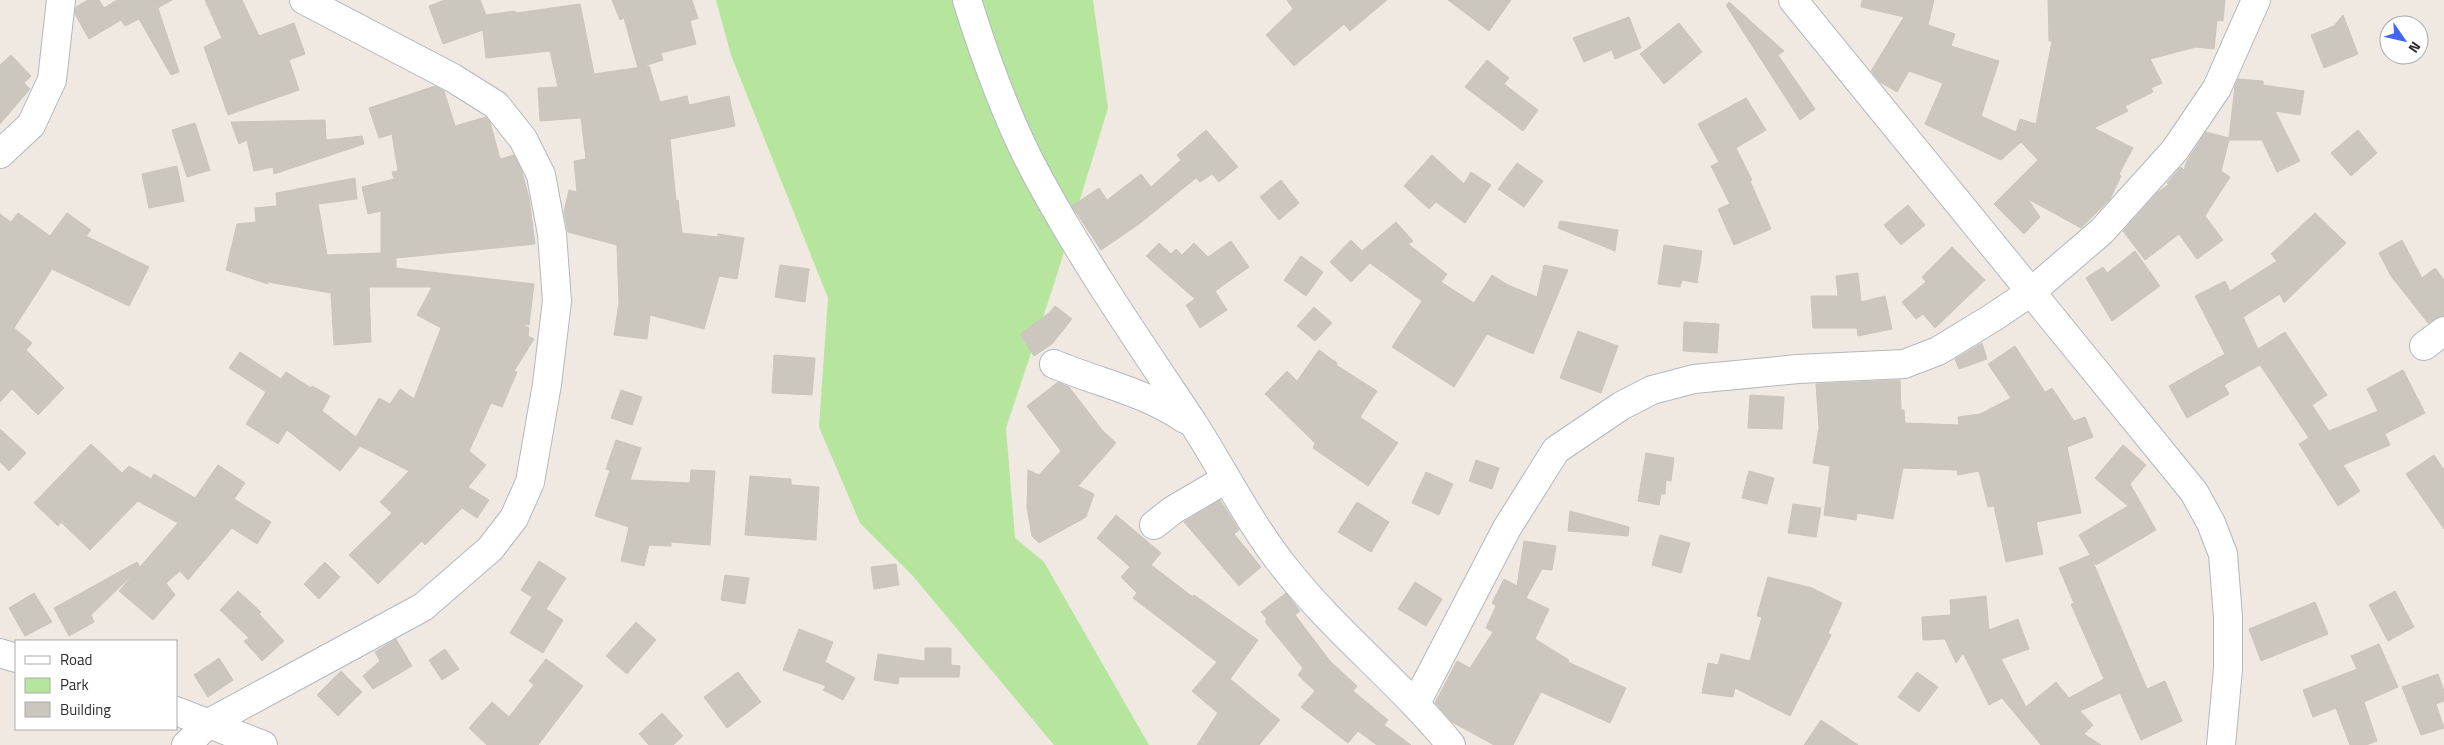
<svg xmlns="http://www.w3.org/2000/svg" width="2444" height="745" font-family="'Titillium Web',sans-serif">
  <rect width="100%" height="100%" fill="#efe9e1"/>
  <polygon fill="#b6e59e" points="716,0 1093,0 1108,108 1055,281 1006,428 1015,538 1044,562 1149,745 1054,745 912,575 860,523 819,427 828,298 731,55"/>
  <g fill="#cbc7bf" stroke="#cbc5ba">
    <polygon points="88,0 99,0 104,8 117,0 172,0 158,8 179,72 171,75 139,19 125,26 121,20 89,39 75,14 76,7"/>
    <polygon points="205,0 242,0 259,36 294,23 305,54 289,60 299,90 228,115 204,47 222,38"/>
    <polygon points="445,0 480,0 486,15 515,11 516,13 580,4 594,74 649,66 660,102 687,96 689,105 729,96 735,126 670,139 676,201 678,200 682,233 718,237 718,234 744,238 737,279 719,276 704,329 650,315 647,339 614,335 619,303 617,245 568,232 564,212 569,190 577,192 574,161 586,159 581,118 540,121 538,88 558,87 550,51 486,58 483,30 443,44 429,6"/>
    <polygon points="612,0 692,0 698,18 690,21 696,44 661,53 663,60 638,68 624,18 620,20"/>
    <polygon points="1287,0 1387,0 1350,31 1344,24 1294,66 1266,35 1293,9"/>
    <polygon points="1448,0 1511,0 1489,31"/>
    <polygon points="1862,0 1934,0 1928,25 1955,34 1951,46 1999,61 1981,116 2016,132 2020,119 2036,124 2052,41 2049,41 2048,0 2225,0 2223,21 2217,20 2214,49 2196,47 2150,59 2162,83 2151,88 2153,92 2125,106 2128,111 2094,128 2133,148 2119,174 2121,176 2110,199 2081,228 2028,199 2040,217 2024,234 1994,204 2038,160 2021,142 2001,160 1925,124 1943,83 1909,71 1897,92 1880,82 1871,71 1904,17 1861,7"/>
    <polygon points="1729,2 1784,51 1778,55 1815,109 1800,120 1726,5"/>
    <polygon points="2343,15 2358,54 2324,68 2311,35 2334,26"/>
    <polygon points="1629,17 1641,48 1615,59 1612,50 1584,62 1573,38"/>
    <polygon points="1679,23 1702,52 1664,84 1640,54"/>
    <polygon points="11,55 31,76 24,83 30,89 0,124 0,65"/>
    <polygon points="1487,60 1509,78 1504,84 1538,110 1523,131 1465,87"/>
    <polygon points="2238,79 2263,81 2263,85 2304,91 2300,115 2275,111 2300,161 2277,172 2262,140 2229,140 2221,171 2230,177 2205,216 2223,240 2197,259 2179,234 2145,260 2123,231 2157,193 2169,184 2167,183 2181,167 2184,170 2187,161 2206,132 2229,138 2235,86"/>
    <polygon points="435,86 444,91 455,126 486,117 490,122 500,159 514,155 522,172 529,198 535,244 396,258 396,268 534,284 529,325 521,324 529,328 528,336 534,339 514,371 517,372 502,407 491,403 469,451 486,465 468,487 489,500 477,518 462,508 425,545 422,541 378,584 349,555 392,513 380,502 409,471 360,446 340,471 287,430 278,444 246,424 266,392 229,368 240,352 281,379 286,372 311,388 312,386 330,396 322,411 356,437 379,398 390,404 400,389 414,399 441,328 417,315 432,287 369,287 371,342 334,345 331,293 268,282 268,284 226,270 237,224 256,222 255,208 277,206 276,193 355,178 357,199 318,204 327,255 381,253 381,211 368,214 362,187 394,179 392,172 398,171 392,134 379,138 369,108"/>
    <polygon points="1746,98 1766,130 1736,148 1752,180 1750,181 1771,229 1734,245 1718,209 1730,204 1711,166 1719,162 1698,124"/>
    <polygon points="325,120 326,140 362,136 364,144 274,174 273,167 254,171 247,140 239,144 231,122"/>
    <polygon points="195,123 210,170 187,177 172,130"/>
    <polygon points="1206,130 1238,167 1219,182 1212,174 1200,182 1196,178 1139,224 1101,250 1072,206 1099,188 1107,200 1141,174 1151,187 1181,160 1177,155"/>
    <polygon points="2358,130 2377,153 2351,176 2331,153"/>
    <polygon points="1432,155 1464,184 1471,172 1491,185 1465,223 1436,202 1429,209 1404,186"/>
    <polygon points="1517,163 1543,181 1524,207 1498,189"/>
    <polygon points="177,166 184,201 149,208 142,174"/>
    <polygon points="1281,180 1299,203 1279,220 1260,197"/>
    <polygon points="1908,205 1925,225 1901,245 1884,225"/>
    <polygon points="18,213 50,236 67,213 91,230 86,236 149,267 129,306 52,269 14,328 32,343 26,350 64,388 38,415 12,389 0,402 0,214 11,222"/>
    <polygon points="2315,213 2346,243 2284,303 2280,294 2243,317 2258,349 2285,332 2327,395 2312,405 2329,431 2378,411 2367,389 2403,370 2425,413 2385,434 2390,445 2343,465 2360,491 2338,506 2299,444 2309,438 2260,365 2224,385 2229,394 2187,418 2169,386 2225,354 2195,296 2225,281 2230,291 2277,261 2271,254"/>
    <polygon points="1560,221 1618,230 1615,251 1558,228"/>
    <polygon points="1396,222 1413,241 1408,244 1447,274 1441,282 1474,303 1492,275 1508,285 1537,297 1544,265 1568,270 1533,354 1487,334 1454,387 1392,347 1422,301 1370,263 1351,282 1330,262 1351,240 1362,251"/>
    <polygon points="2402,240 2422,278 2435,268 2444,280 2444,316 2428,323 2391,276 2379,253"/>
    <polygon points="1231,241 1249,267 1215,291 1227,310 1200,328 1186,305 1195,299 1146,256 1159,243 1171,254 1176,249 1182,255 1194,243 1208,257"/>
    <polygon points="1664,245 1702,251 1697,283 1682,280 1680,287 1658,284"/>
    <polygon points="1952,247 1985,280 1935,328 1923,314 1916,319 1902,302 1926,282 1922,277"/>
    <polygon points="2135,251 2160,286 2112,321 2086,278 2103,267 2107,273"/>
    <polygon points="1301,256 1323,272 1306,296 1284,280"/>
    <polygon points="780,265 809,269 805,302 775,297"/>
    <polygon points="1858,273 1861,302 1885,296 1892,329 1858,336 1857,328 1813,328 1811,296 1838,296 1836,276"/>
    <polygon points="1055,306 1072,319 1052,344 1034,356 1020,334 1049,313"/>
    <polygon points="1314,307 1332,323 1315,341 1297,326"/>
    <polygon points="1684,322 1719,324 1717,353 1683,351"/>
    <polygon points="1578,331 1618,346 1601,393 1560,378"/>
    <polygon points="1982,343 1987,359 1959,369 1955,359"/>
    <polygon points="2015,346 2045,392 2052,388 2074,421 2085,417 2093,437 2067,447 2081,513 2036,522 2043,554 2006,562 1994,506 1988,507 1979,471 1958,475 1957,470 1903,468 1893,519 1857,513 1856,520 1824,515 1830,466 1813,463 1819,428 1816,384 1900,380 1901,410 1904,410 1905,423 1959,425 1958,417 1980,414 2011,398 1988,364"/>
    <polygon points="1319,350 1337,363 1336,365 1377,391 1360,417 1398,443 1368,486 1313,448 1315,443 1265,394 1287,371 1297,381"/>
    <polygon points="774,355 815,358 812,395 772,393"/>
    <polygon points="1058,382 1069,387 1103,431 1116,443 1078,486 1094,494 1086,517 1039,543 1032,536 1027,508 1028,470 1039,475 1061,451 1027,406"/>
    <polygon points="621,390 642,397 632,425 611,418"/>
    <polygon points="1750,395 1784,397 1782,429 1748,428"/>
    <polygon points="0,429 26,453 9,471 0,462"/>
    <polygon points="616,440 641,448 630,480 690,483 691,470 715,471 710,545 671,542 671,546 649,545 644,566 621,561 629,527 595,516 610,470 606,469"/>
    <polygon points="91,444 122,473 129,466 151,479 154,474 195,498 218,465 245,483 234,499 271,522 257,544 232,528 188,580 180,571 166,583 175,595 153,620 119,591 138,569 91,615 94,622 69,636 54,608 137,562 140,567 178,523 138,501 90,550 61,522 58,526 34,503"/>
    <polygon points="2123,445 2146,465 2130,484 2156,530 2096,565 2079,535 2128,506 2095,478"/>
    <polygon points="1646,453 1674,458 1671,481 1666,480 1665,494 1661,494 1659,505 1638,501"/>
    <polygon points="2434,455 2444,470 2444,529 2406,474"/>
    <polygon points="1476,460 1499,468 1492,489 1469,481"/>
    <polygon points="1749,471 1774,478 1767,504 1742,498"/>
    <polygon points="1426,472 1453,484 1439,515 1412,503"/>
    <polygon points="750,476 791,479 791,485 819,487 816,540 745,535"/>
    <polygon points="1220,500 1239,530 1234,534 1261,567 1239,586 1184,522"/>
    <polygon points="1357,502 1389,522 1371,552 1338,532"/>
    <polygon points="1793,504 1821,508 1816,537 1788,533"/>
    <polygon points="1570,511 1629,527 1628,536 1568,531"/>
    <polygon points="1116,515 1161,553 1151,565 1193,597 1194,595 1258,640 1230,679 1280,720 1259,745 1197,745 1218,713 1192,691 1217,662 1133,598 1137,593 1121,577 1130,567 1097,538"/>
    <polygon points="1660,535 1690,543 1681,573 1652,565"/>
    <polygon points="1524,541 1556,546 1552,570 1542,569 1526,598 1549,609 1535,639 1569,660 1568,662 1626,688 1610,723 1541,692 1513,745 1494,745 1452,722 1435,703 1457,661 1470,668 1493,632 1486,628 1496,606 1492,603 1504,579 1517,586"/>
    <polygon points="2090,555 2147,689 2165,681 2182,721 2141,740 2120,693 2080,711 2093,725 2084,734 2101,745 2041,745 2002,698 1989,705 1963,653 1956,663 1945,639 1923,640 1922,617 1951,615 1950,600 1986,596 1989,630 2018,619 2029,649 2001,659 2026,707 2056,682 2069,698 2104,679 2071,604 2074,603 2059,568"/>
    <polygon points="539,561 566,578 546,609 563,620 543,653 510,633 532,597 521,590"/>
    <polygon points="325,562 340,577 319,599 304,584"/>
    <polygon points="896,564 899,585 874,589 871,567"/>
    <polygon points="725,575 749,578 745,604 721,600"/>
    <polygon points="1768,577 1812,588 1842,603 1828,633 1831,635 1790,716 1735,688 1733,697 1702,693 1708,663 1718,665 1721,654 1750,661 1762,617 1757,616"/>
    <polygon points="1415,582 1442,599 1426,626 1398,609"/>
    <polygon points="238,591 261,612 259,614 284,641 262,661 244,641 249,638 220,610"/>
    <polygon points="2395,591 2414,627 2388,641 2369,605"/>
    <polygon points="34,593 52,622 25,636 9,608"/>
    <polygon points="1286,593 1300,611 1295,615 1330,661 1357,686 1353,691 1388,720 1384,725 1411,745 1377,745 1358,731 1348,743 1301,707 1315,691 1298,675 1303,668 1265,622 1267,619 1261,612"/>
    <polygon points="2315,602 2328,634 2261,661 2249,629"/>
    <polygon points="636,622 656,640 627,674 606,656"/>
    <polygon points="799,629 833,642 825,662 855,678 843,700 823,690 826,686 783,670"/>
    <polygon points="396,639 412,666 373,689 363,676 380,661 375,652"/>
    <polygon points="2379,644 2398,687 2364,702 2377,741 2366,745 2350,745 2336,708 2313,717 2303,690 2357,669 2351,656"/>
    <polygon points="925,648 951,648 951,665 960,666 959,677 899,677 898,684 874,680 878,654 925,661"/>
    <polygon points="445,649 459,669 442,680 429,660"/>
    <polygon points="219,658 233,680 208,697 194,675"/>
    <polygon points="546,659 583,686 538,745 487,745 469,728 492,702 509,717 534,685 529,681"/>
    <polygon points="341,671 362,692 338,716 317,695"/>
    <polygon points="738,672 761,702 727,728 704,697"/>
    <polygon points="1917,672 1938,687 1919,712 1898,697"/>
    <polygon points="2438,674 2444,691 2444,701 2436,704 2444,728 2421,735 2402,687"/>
    <polygon points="662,713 683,736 673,745 649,745 639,734"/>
    <polygon points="1821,720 1858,745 1804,745"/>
  </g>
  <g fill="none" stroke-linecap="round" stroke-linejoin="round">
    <g stroke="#b4b7c1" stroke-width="30">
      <g id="minor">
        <path d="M 967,0 C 986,61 1008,123 1039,179 C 1085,264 1140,343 1193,423 C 1224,471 1249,523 1285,568 C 1335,632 1400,682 1451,745"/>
        <polyline points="1793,0 2194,492 2211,523 2223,554 2228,617 2228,669 2221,745"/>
        <polyline points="0,154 31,125 52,80 61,0"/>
        <polyline points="2424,346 2444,331"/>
        <path d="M 1054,364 C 1099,383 1143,391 1185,419"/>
        <polyline points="1154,525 1173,510 1226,479"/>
        <polyline points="0,653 16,658"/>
        <polyline points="1416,703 1507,528 1556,450 1621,406 1652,390 1694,379 1798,369 1904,364 1938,351 1992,318 2031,292 2102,231 2175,150 2217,88 2256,0"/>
        <polyline points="176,711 263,745"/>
        <polyline points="186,745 209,723 423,607 490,549 514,518 530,482 547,384 557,301 552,234 541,175 523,139 496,105 453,78 304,0"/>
      </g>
    </g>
    <use href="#minor" stroke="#fff" stroke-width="28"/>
  </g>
  <rect x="15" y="640" width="162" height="90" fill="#ffffff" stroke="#ababab"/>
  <rect x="25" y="656" width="25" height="8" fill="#ffffff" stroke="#ababab"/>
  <text x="60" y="665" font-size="15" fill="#2e2e2e">Road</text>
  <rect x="25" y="678" width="25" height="15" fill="#b6e59e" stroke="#ababab"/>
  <text x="60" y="690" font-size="15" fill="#2e2e2e">Park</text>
  <rect x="25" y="702" width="25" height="15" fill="#cbc7bf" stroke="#ababab"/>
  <text x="60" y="715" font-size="15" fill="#2e2e2e">Building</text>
  <g transform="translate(2404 40) rotate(124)"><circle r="24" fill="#ffffff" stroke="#ababab"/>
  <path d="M0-4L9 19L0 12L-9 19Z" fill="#4264fb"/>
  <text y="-8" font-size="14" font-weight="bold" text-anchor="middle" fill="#2e2e2e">N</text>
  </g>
</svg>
